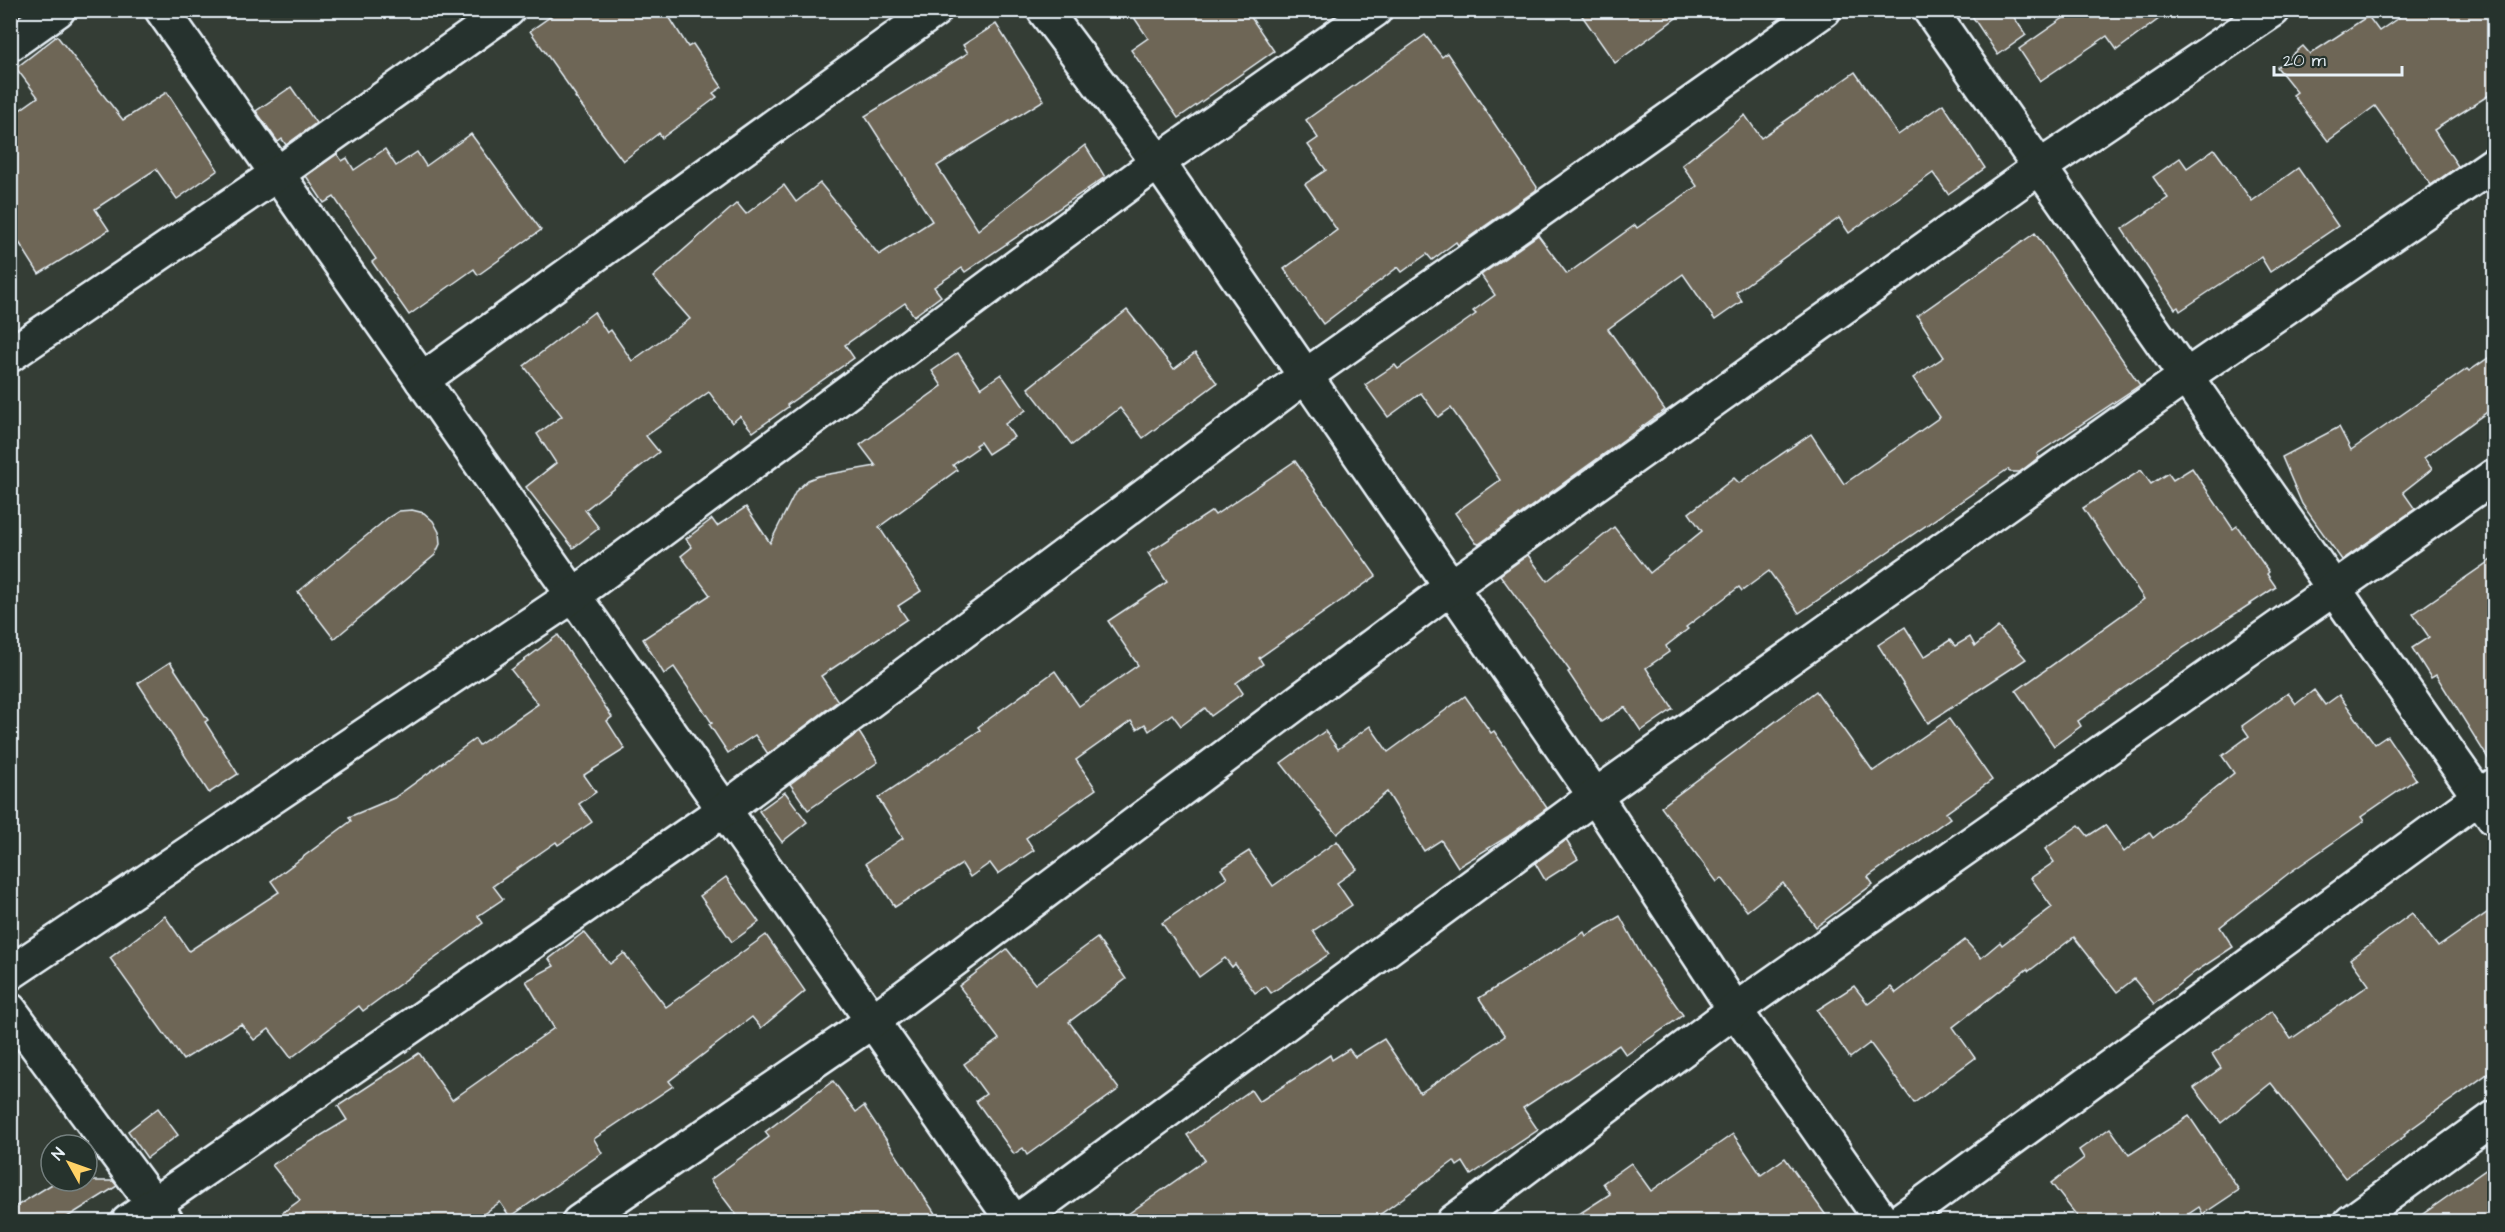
<svg xmlns="http://www.w3.org/2000/svg" width="2505" height="1232" font-family="'Architects Daughter',sans-serif">
  <rect width="100%" height="100%" fill="#343d35"/>
  <filter id="ink" filterUnits="userSpaceOnUse"><feTurbulence type="fractalNoise" baseFrequency=".0167" numOctaves="2"/><feDisplacementMap in="SourceGraphic" scale="12" xChannelSelector="R" yChannelSelector="G"/><feConvolveMatrix kernelMatrix="1 2 1 2 8 2 1 2 1" color-interpolation-filters="sRGB"/></filter>
  <g filter="url(#ink)">
    <g fill="#6e6656" stroke="#e8f1f8" stroke-width="1.5">
      <polygon points="560,10 665,10 688,47 693,44 722,87 713,93 717,97 662,138 659,133 623,161 575,97 576,96 530,31"/>
      <polygon points="1129,10 1246,10 1274,51 1178,118 1131,50 1148,38"/>
      <polygon points="1578,10 1687,10 1615,63"/>
      <polygon points="1968,10 2009,10 2026,35 1998,55"/>
      <polygon points="2075,10 2171,10 2117,50 2107,36 2040,81 2019,49"/>
      <polygon points="2410,10 2494,10 2494,92 2434,130 2458,166 2431,185 2375,106 2328,141 2293,95 2297,92 2277,67 2303,46 2310,54 2368,16 2379,31"/>
      <polygon points="996,24 1044,100 937,166 978,230 1085,145 1105,177 965,272 962,268 934,287 941,296 914,316 905,303 845,345 854,358 787,405 788,407 753,432 740,416 732,423 709,392 646,436 659,452 585,510 599,528 573,548 526,487 556,463 537,434 562,416 524,366 594,312 607,333 611,330 632,361 690,319 653,277 737,203 746,214 784,185 796,202 820,183 879,255 932,221 865,116 968,53 963,45"/>
      <polygon points="1425,35 1442,57 1447,53 1537,187 1536,190 1458,245 1456,242 1432,260 1427,254 1402,272 1398,267 1323,324 1284,269 1337,230 1305,184 1326,170 1308,145 1318,138 1306,120"/>
      <polygon points="57,36 123,120 167,92 218,170 177,199 156,169 95,209 109,230 39,274 10,228 10,117 38,97 16,68"/>
      <polygon points="1855,72 1898,135 1943,104 1985,168 1948,194 1933,173 1849,233 1839,218 1736,292 1742,301 1715,320 1683,274 1608,329 1665,410 1479,544 1476,543 1455,513 1500,480 1471,436 1451,408 1438,417 1421,393 1388,417 1365,385 1395,365 1398,369 1476,314 1473,311 1495,295 1481,275 1538,235 1567,274 1635,225 1637,228 1697,186 1682,165 1745,115 1761,138"/>
      <polygon points="291,87 316,123 286,145 282,139 278,142 256,111"/>
      <polygon points="471,134 541,230 478,275 474,269 409,315 372,262 376,259 334,197 324,203 306,176 337,154 342,161 347,158 354,170 385,149 396,166 417,152 426,166"/>
      <polygon points="2214,149 2252,201 2298,168 2338,226 2270,272 2261,257 2180,311 2178,307 2175,309 2122,229 2168,198 2153,177 2180,158 2187,168"/>
      <polygon points="2035,233 2140,385 2037,454 2039,457 2020,472 2010,472 2008,469 1799,613 1769,571 1742,591 1739,587 1686,627 1688,629 1666,646 1669,652 1646,668 1673,709 1641,731 1625,707 1601,722 1568,672 1570,671 1500,575 1528,555 1547,581 1614,527 1650,573 1702,531 1689,513 1734,478 1739,483 1811,434 1844,484 1940,417 1913,378 1944,357 1917,316"/>
      <polygon points="1127,310 1174,369 1195,353 1217,383 1143,438 1120,408 1072,445 1028,388"/>
      <polygon points="958,353 981,388 1001,374 1026,410 1005,424 1014,437 988,454 980,442 975,445 977,448 953,465 957,470 879,527 921,591 898,606 907,619 821,676 838,701 768,754 755,735 728,753 709,724 712,723 674,667 664,674 643,639 710,595 681,556 692,547 686,539 712,519 717,526 746,507 770,543 796,491 808,480 818,476 876,466 860,445 942,386 932,371"/>
      <polygon points="2494,354 2494,407 2424,458 2432,469 2403,492 2415,509 2342,560 2302,504 2282,457 2339,427 2351,450 2467,369 2469,371"/>
      <polygon points="1295,461 1376,576 1259,658 1263,664 1236,683 1243,693 1211,716 1205,708 1181,726 1172,714 1149,731 1145,724 1137,729 1131,721 1076,760 1096,789 1026,838 1034,850 998,874 990,863 970,877 962,864 895,907 866,863 903,838 878,798 980,730 978,727 1055,671 1079,706 1138,665 1108,621 1167,582 1148,553 1212,511 1215,515"/>
      <polygon points="2192,468 2233,529 2237,526 2269,572 2267,574 2276,587 2156,666 2078,721 2081,726 2054,746 2016,691 2144,599 2083,508 2141,470 2151,484 2168,473 2173,480"/>
      <polygon points="412,510 424,513 433,521 439,532 440,544 435,555 334,639 298,592 389,517 399,511"/>
      <polygon points="2494,558 2494,768 2436,675 2431,678 2412,648 2429,637 2413,614"/>
      <polygon points="1905,627 1924,657 1950,640 1955,646 1970,637 1975,646 1998,627 2026,659 1928,723 1878,645"/>
      <polygon points="558,635 612,717 607,721 625,749 584,775 596,792 579,804 592,822 558,845 556,842 493,886 503,899 478,916 483,923 363,1011 359,1006 291,1058 269,1029 254,1040 241,1024 183,1060 110,958 165,916 189,951 279,892 271,881 351,821 349,817 394,798 475,739 479,745 538,704 511,670"/>
      <polygon points="170,662 208,720 205,722 238,774 209,793 138,683"/>
      <polygon points="2314,690 2325,705 2339,695 2375,744 2387,736 2416,779 2361,817 2364,821 2289,873 2220,927 2233,947 2195,972 2154,1004 2134,979 2117,992 2074,937 2029,971 2027,969 1953,1027 1975,1058 1914,1103 1870,1043 1850,1058 1817,1010 1854,986 1868,1004 1891,987 1896,993 1965,940 1981,958 2000,942 2002,945 2052,907 2031,878 2054,862 2045,849 2079,825 2088,836 2105,825 2124,852 2149,832 2153,838 2234,773 2222,756 2249,736 2242,726 2288,693 2296,704"/>
      <polygon points="1816,691 1873,771 1949,719 1992,780 1946,813 1950,818 1868,877 1873,884 1816,927 1783,883 1747,911 1722,878 1717,882 1661,807"/>
      <polygon points="1465,696 1491,733 1494,731 1547,808 1507,837 1458,867 1441,840 1424,851 1387,792 1337,834 1281,763 1325,731 1338,749 1370,726 1388,752"/>
      <polygon points="859,732 878,762 808,810 790,784"/>
      <polygon points="785,792 807,822 782,842 759,811"/>
      <polygon points="1566,840 1578,859 1545,880 1535,863"/>
      <polygon points="1337,841 1357,869 1337,883 1352,905 1313,931 1329,954 1271,993 1266,986 1255,993 1235,964 1232,967 1225,958 1199,977 1162,923 1227,878 1221,869 1249,851 1273,886"/>
      <polygon points="726,877 759,922 732,942 700,896"/>
      <polygon points="2494,908 2494,1069 2404,1134 2405,1136 2345,1178 2271,1083 2221,1123 2194,1088 2221,1068 2212,1054 2272,1011 2291,1039 2369,985 2350,959 2412,913 2438,947"/>
      <polygon points="1620,916 1644,960 1683,1015 1626,1055 1619,1045 1523,1108 1538,1130 1471,1175 1463,1162 1457,1166 1454,1161 1371,1221 1118,1221 1205,1160 1187,1135 1251,1090 1259,1102 1330,1055 1332,1060 1349,1049 1355,1057 1384,1039 1420,1093 1505,1036 1479,998 1584,932 1586,936"/>
      <polygon points="584,932 610,964 624,953 666,1007 766,935 805,991 761,1028 752,1017 669,1081 673,1086 594,1139 602,1153 510,1217 500,1202 474,1221 271,1221 300,1200 272,1165 347,1120 338,1106 419,1053 452,1100 554,1028 526,981 554,966 549,959"/>
      <polygon points="1097,938 1126,979 1069,1022 1119,1089 1027,1155 1023,1148 1014,1154 976,1101 986,1094 964,1064 999,1039 959,986 1007,949 1035,984"/>
      <polygon points="833,1081 856,1112 864,1106 940,1221 741,1221 710,1180 769,1137 765,1132"/>
      <polygon points="158,1108 178,1135 147,1158 128,1131"/>
      <polygon points="2189,1116 2239,1190 2203,1214 2199,1207 2178,1221 2081,1221 2051,1183 2084,1158 2079,1150 2110,1128 2129,1155"/>
      <polygon points="1733,1134 1761,1175 1785,1158 1830,1221 1568,1221 1610,1194 1603,1183 1631,1163 1651,1191"/>
      <polygon points="2494,1164 2494,1221 2413,1221"/>
      <polygon points="57,1181 113,1181 117,1186 61,1221 10,1221 10,1210"/>
    </g>
    <g fill="none" stroke-linecap="round" stroke-linejoin="round">
      <g stroke="#e8f1f8" stroke-width="38">
        <g id="street">
          <polyline points="162,10 1014,1222"/>
          <polyline points="1044,10 1158,162 1595,796 1735,1010 1883,1222"/>
          <polyline points="1930,10 2494,818"/>
          <polyline points="10,44 58,10"/>
          <polyline points="10,355 277,174 508,10"/>
          <polyline points="422,380 935,10"/>
          <polyline points="10,973 574,595 1158,162 1375,10"/>
          <polyline points="10,1010 166,1221"/>
          <polyline points="128,1222 725,809 1304,377 1824,10"/>
          <polyline points="579,1222 874,1020 1451,587 2040,167 2273,10"/>
          <polyline points="1016,1222 1595,796 2185,377 2494,164"/>
          <polyline points="1453,1222 1735,1010 2494,476"/>
          <polyline points="1898,1222 2494,786"/>
          <polyline points="2351,1222 2494,1118"/>
        </g>
      </g>
      <use href="#street" stroke="#26332d" stroke-width="33"/>
    </g>
  </g>
  <rect width="2505" height="1232" fill="none" stroke="#26332d" stroke-width="36"/>
  <rect x="18" y="18" width="2469" height="1196" fill="none" stroke="#e8f1f8" stroke-width="2" filter="url(#ink)"/>
  <g transform="translate(69 1163) rotate(310)"><circle r="28" fill="#26332d" stroke="#747f7e" stroke-width="1.5"/>
  <path d="M0-4.5L10 22L0 15L-10 22Z" fill="#ffd166"/>
  <text y="-9" font-size="16" font-weight="bold" text-anchor="middle" fill="#e8f1f8">N</text>
  </g>
  <path d="M2274 66v9h128v-9" fill="none" stroke="#e8f1f8" stroke-width="3"/>
  <text x="2283" y="66" font-size="18" fill="#e8f1f8" stroke="#26332d" stroke-width="4.5" paint-order="stroke">20 m</text>
</svg>
